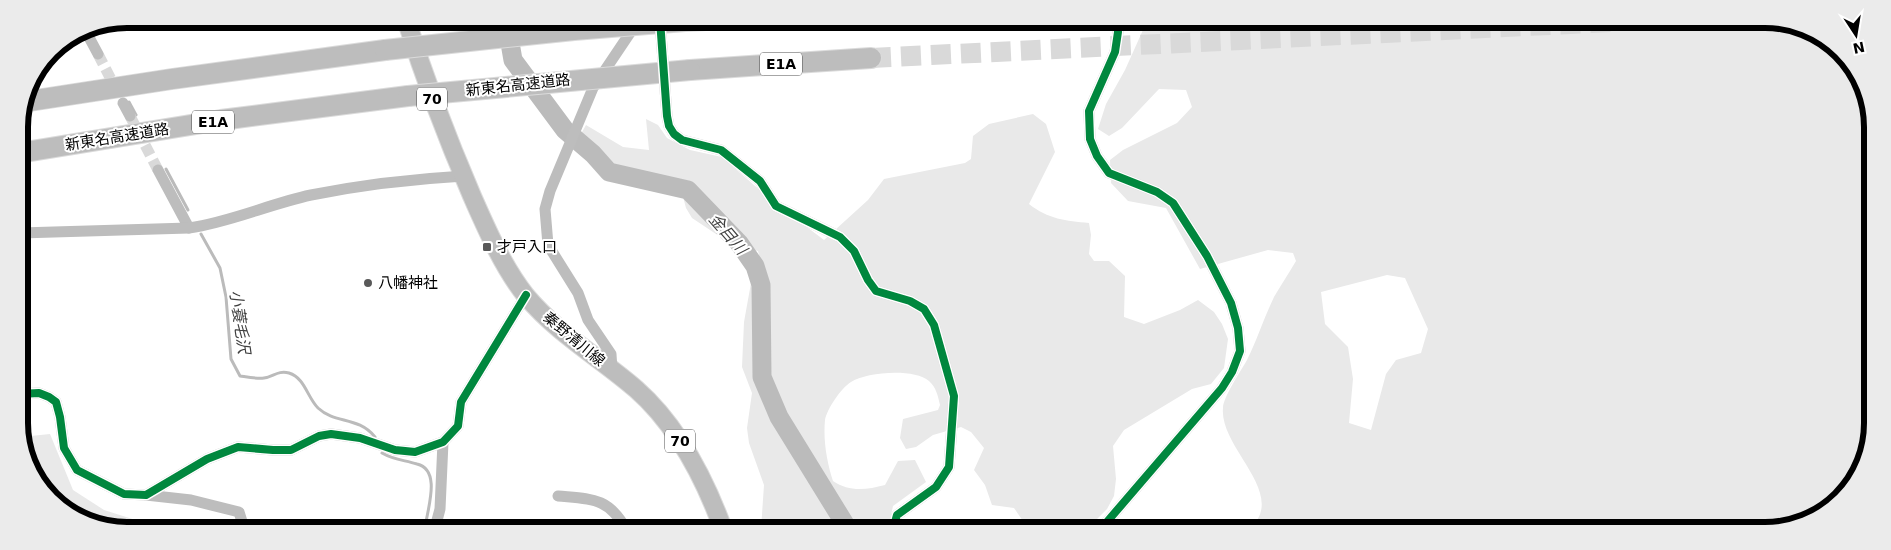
<svg xmlns="http://www.w3.org/2000/svg" width="1891" height="550" font-family="'DejaVu Sans','Noto Sans JP',sans-serif">
  <rect width="100%" height="100%" fill="#fff"/>
  <g fill="#e9e9e9" fill-rule="evenodd">
    <path d="M 1147,21 L 1792,22 L 1841,51 L 1870,106 L 1869,451 L 1835,505 L 1771,531 L 1248,530 C 1291,495 1219,449 1223,408 C 1223,397 1241,371 1247,360 C 1257,340 1264,318 1274,297 C 1281,285 1289,273 1296,261 L 1293,253 L 1268,250 L 1200,269 L 1166,208 L 1128,201 L 1111,183 L 1110,160 L 1123,150 L 1177,123 L 1192,107 L 1186,90 L 1159,89 L 1122,128 L 1109,136 L 1098,129 L 1106,104 L 1125,70 ZM 1387,275 L 1405,278 L 1428,329 L 1421,353 L 1396,360 L 1386,374 L 1371,430 L 1349,423 L 1353,379 L 1348,347 L 1325,324 L 1321,292 Z"/>
    <path d="M 1033,114 L 1046,124 L 1055,152 L 1029,204 C 1048,219 1066,221 1089,223 L 1091,235 L 1089,254 L 1094,261 L 1109,261 L 1125,276 L 1124,317 L 1144,324 L 1180,310 L 1198,300 L 1214,312 L 1222,324 L 1228,339 L 1224,368 L 1211,384 L 1192,389 L 1124,430 L 1113,446 L 1116,479 L 1114,496 L 1107,509 L 1095,521 L 1065,525 L 1061,530 L 1024,530 L 1023,521 L 1014,508 L 992,505 L 985,485 L 974,470 L 984,448 L 971,432 L 961,427 L 933,435 L 916,447 L 906,449 L 900,438 L 903,419 L 938,410 L 940,405 C 938,396 936,387 929,381 C 914,368 866,372 851,382 C 841,388 827,409 825,420 C 823,441 827,462 833,481 C 849,492 866,490 885,485 L 898,461 L 915,460 L 926,482 L 893,506 L 888,529 L 833,529 L 798,520 L 792,522 L 789,529 L 761,529 L 764,485 L 749,443 L 747,428 L 752,393 L 742,367 L 744,322 L 751,283 L 761,263 L 758,251 L 734,246 L 692,218 L 686,208 L 682,193 L 652,184 L 626,181 L 578,139 L 586,125 L 623,147 L 649,150 L 646,119 L 658,125 L 667,138 L 690,150 L 722,157 L 770,199 L 824,240 L 868,200 L 884,179 L 965,163 L 971,159 L 973,136 L 989,124 Z"/>
    <polygon points="50,434 73,490 104,510 161,528 99,528 50,499 21,444 21,437"/>
  </g>
  <g fill="none" stroke-linecap="round" stroke-linejoin="round">
    <g stroke="#bbb" stroke-width="3">
      <polyline points="129,102 136,115"/>
      <polyline points="166,169 188,210"/>
      <path d="M 201,234 L 220,268 L 226,297 L 231,359 L 240,376 C 247,377 257,379 264,378 C 273,377 278,370 289,373 C 305,378 307,397 318,408 C 335,424 358,416 375,437"/>
      <path d="M 382,453 C 394,460 404,460 417,464 C 442,470 427,510 425,528"/>
    </g>
    <polyline stroke="#bbb" stroke-width="19" points="506,20 513,60 565,130 593,154 609,172 688,190 739,243 755,266 761,285 762,377 779,417 848,529"/>
    <g stroke="#d9d9d9" stroke-width="11" stroke-dasharray="11 5.5" stroke-linecap="butt">
      <polyline points="98,54 117,91"/>
      <polyline points="130,116 158,170"/>
    </g>
    <polyline stroke="#d9d9d9" stroke-width="20" stroke-dasharray="20 10" stroke-linecap="butt" points="871,58 1610,22"/>
    <g stroke="#dbdbdb" stroke-width="20">
      <path id="primary" d="M 406,19 C 425,80 447,138 472,196 C 487,230 503,267 526,296 C 558,334 599,357 636,389 C 678,426 704,477 723,529"/>
    </g>
    <g stroke="#dbdbdb" stroke-width="22">
      <g id="highway">
        <polyline points="685,21 706,20"/>
        <polyline points="690,70 871,58"/>
        <polyline points="23,102 172,79 385,50"/>
        <polyline points="19,153 221,120 408,96"/>
      </g>
    </g>
    <g stroke="#bdbdbd" stroke-width="11">
      <polyline points="125,19 130,19"/>
      <polyline points="660,20 667,116 669,126 674,134 682,140 721,150 760,181 776,206 840,237 854,251 868,280 876,291 910,301 924,309 934,325 954,396 949,467 936,487 897,515 893,529"/>
      <polyline points="84,28 98,54"/>
      <polyline points="123,103 130,116"/>
      <polyline points="158,170 189,228"/>
      <path d="M 20,233 L 189,228 C 231,222 269,204 311,195 C 361,185 412,179 464,176"/>
      <polyline points="612,370 611,354 588,320 578,293 548,245 545,209 550,191 593,88 636,24"/>
      <polyline points="20,394 39,393 49,397 56,402 60,417 64,448 77,470 124,494 146,495 207,459 238,447 273,450 291,450 319,436 331,434 360,438 395,450 415,452 443,442 458,426 461,402 526,295"/>
      <polyline points="146,495 191,500 239,512 244,528"/>
      <path d="M 558,496 C 591,499 608,497 626,529"/>
      <polyline points="435,528 440,509 443,442"/>
      <polyline points="1100,530 1222,388 1232,372 1240,351 1238,328 1231,303 1207,256 1173,203 1157,192 1109,173 1097,156 1090,139 1089,111 1115,52 1118,32 1117,21"/>
    </g>
    <use href="#primary" stroke="#bdbdbd" stroke-width="18"/>
    <use href="#highway" stroke="#bdbdbd" stroke-width="20"/>
    <g stroke="#dbdbdb" stroke-width="22" stroke-linecap="butt">
      <g id="highway-bridge">
        <polyline points="385,50 574,30 685,21"/>
        <polyline points="408,96 690,70"/>
      </g>
    </g>
    <use href="#highway-bridge" stroke="#bdbdbd" stroke-width="20"/>
    <g stroke="#fff" stroke-width="11">
      <g id="cycleway">
        <polyline points="660,20 667,116 669,126 674,134 682,140 721,150 760,181 776,206 840,237 854,251 868,280 876,291 910,301 924,309 934,325 954,396 949,467 936,487 897,515 893,529"/>
        <polyline points="20,394 39,393 49,397 56,402 60,417 64,448 77,470 124,494 146,495 207,459 238,447 273,450 291,450 319,436 331,434 360,438 395,450 415,452 443,442 458,426 461,402 526,295"/>
        <polyline points="1100,530 1222,388 1232,372 1240,351 1238,328 1231,303 1207,256 1173,203 1157,192 1109,173 1097,156 1090,139 1089,111 1115,52 1118,32 1117,21"/>
      </g>
    </g>
    <use href="#cycleway" stroke="#00873e" stroke-width="8"/>
  </g>
  <g fill="#595959" stroke="#fff" stroke-width="2">
    <rect x="482" y="242" width="10" height="10" rx="2.5"/>
    <circle cx="368" cy="283" r="5"/>
  </g>
  <g text-anchor="middle" dominant-baseline="central" stroke-width="4" stroke-linejoin="round" paint-order="stroke">
    <g fill="#fff" stroke="#4c4c4c" stroke-width="1">
      <rect x="760" y="52.5" width="42" height="23" rx="4"/>
      <rect x="417" y="87.5" width="30" height="23" rx="4"/>
      <rect x="192" y="110.5" width="42" height="23" rx="4"/>
      <rect x="665" y="429.5" width="30" height="23" rx="4"/>
    </g>
    <g font-size="14" font-weight="bold" fill="#000">
      <text x="781" y="64">E1A</text>
      <text x="432" y="99">70</text>
      <text x="213" y="122">E1A</text>
      <text x="680" y="441">70</text>
    </g>
    <g font-size="15" fill="#000" stroke="#fff">
      <text transform="translate(518 85) rotate(-6)">新東名高速道路</text>
      <text transform="translate(117 137) rotate(-9)">新東名高速道路</text>
      <text transform="translate(574 339) rotate(40)">秦野清川線</text>
    </g>
    <g font-size="15" fill="#000" stroke="#fff" text-anchor="start">
      <text x="497" y="247">才戸入口</text>
      <text x="378" y="283">八幡神社</text>
    </g>
    <g font-size="16" font-style="italic" fill="#3f3f3f" stroke="#fff">
      <text transform="translate(728 234) rotate(49)">金目川</text>
      <text transform="translate(240 322) rotate(82)">小蓑毛沢</text>
    </g>
  </g>
  <path d="M0 0H1891V550H0ZM127 28H1765A99 99 0 0 1 1864 127V423A99 99 0 0 1 1765 522H127A99 99 0 0 1 28 423V127A99 99 0 0 1 127 28Z" fill="#ebebeb" fill-rule="evenodd"/>
  <path fill="none" stroke="#000" stroke-width="6" d="M127 28H1765A99 99 0 0 1 1864 127V423A99 99 0 0 1 1765 522H127A99 99 0 0 1 28 423V127A99 99 0 0 1 127 28Z"/>
  <g transform="translate(1856 35) rotate(168)" stroke="#ffffff" stroke-width="4" paint-order="stroke">
  <path d="M0-4L9 19L0 12L-9 19Z" fill="#000000"/>
  <text y="-8" font-size="14" font-weight="bold" text-anchor="middle" fill="#000000">N</text>
  </g>
</svg>
